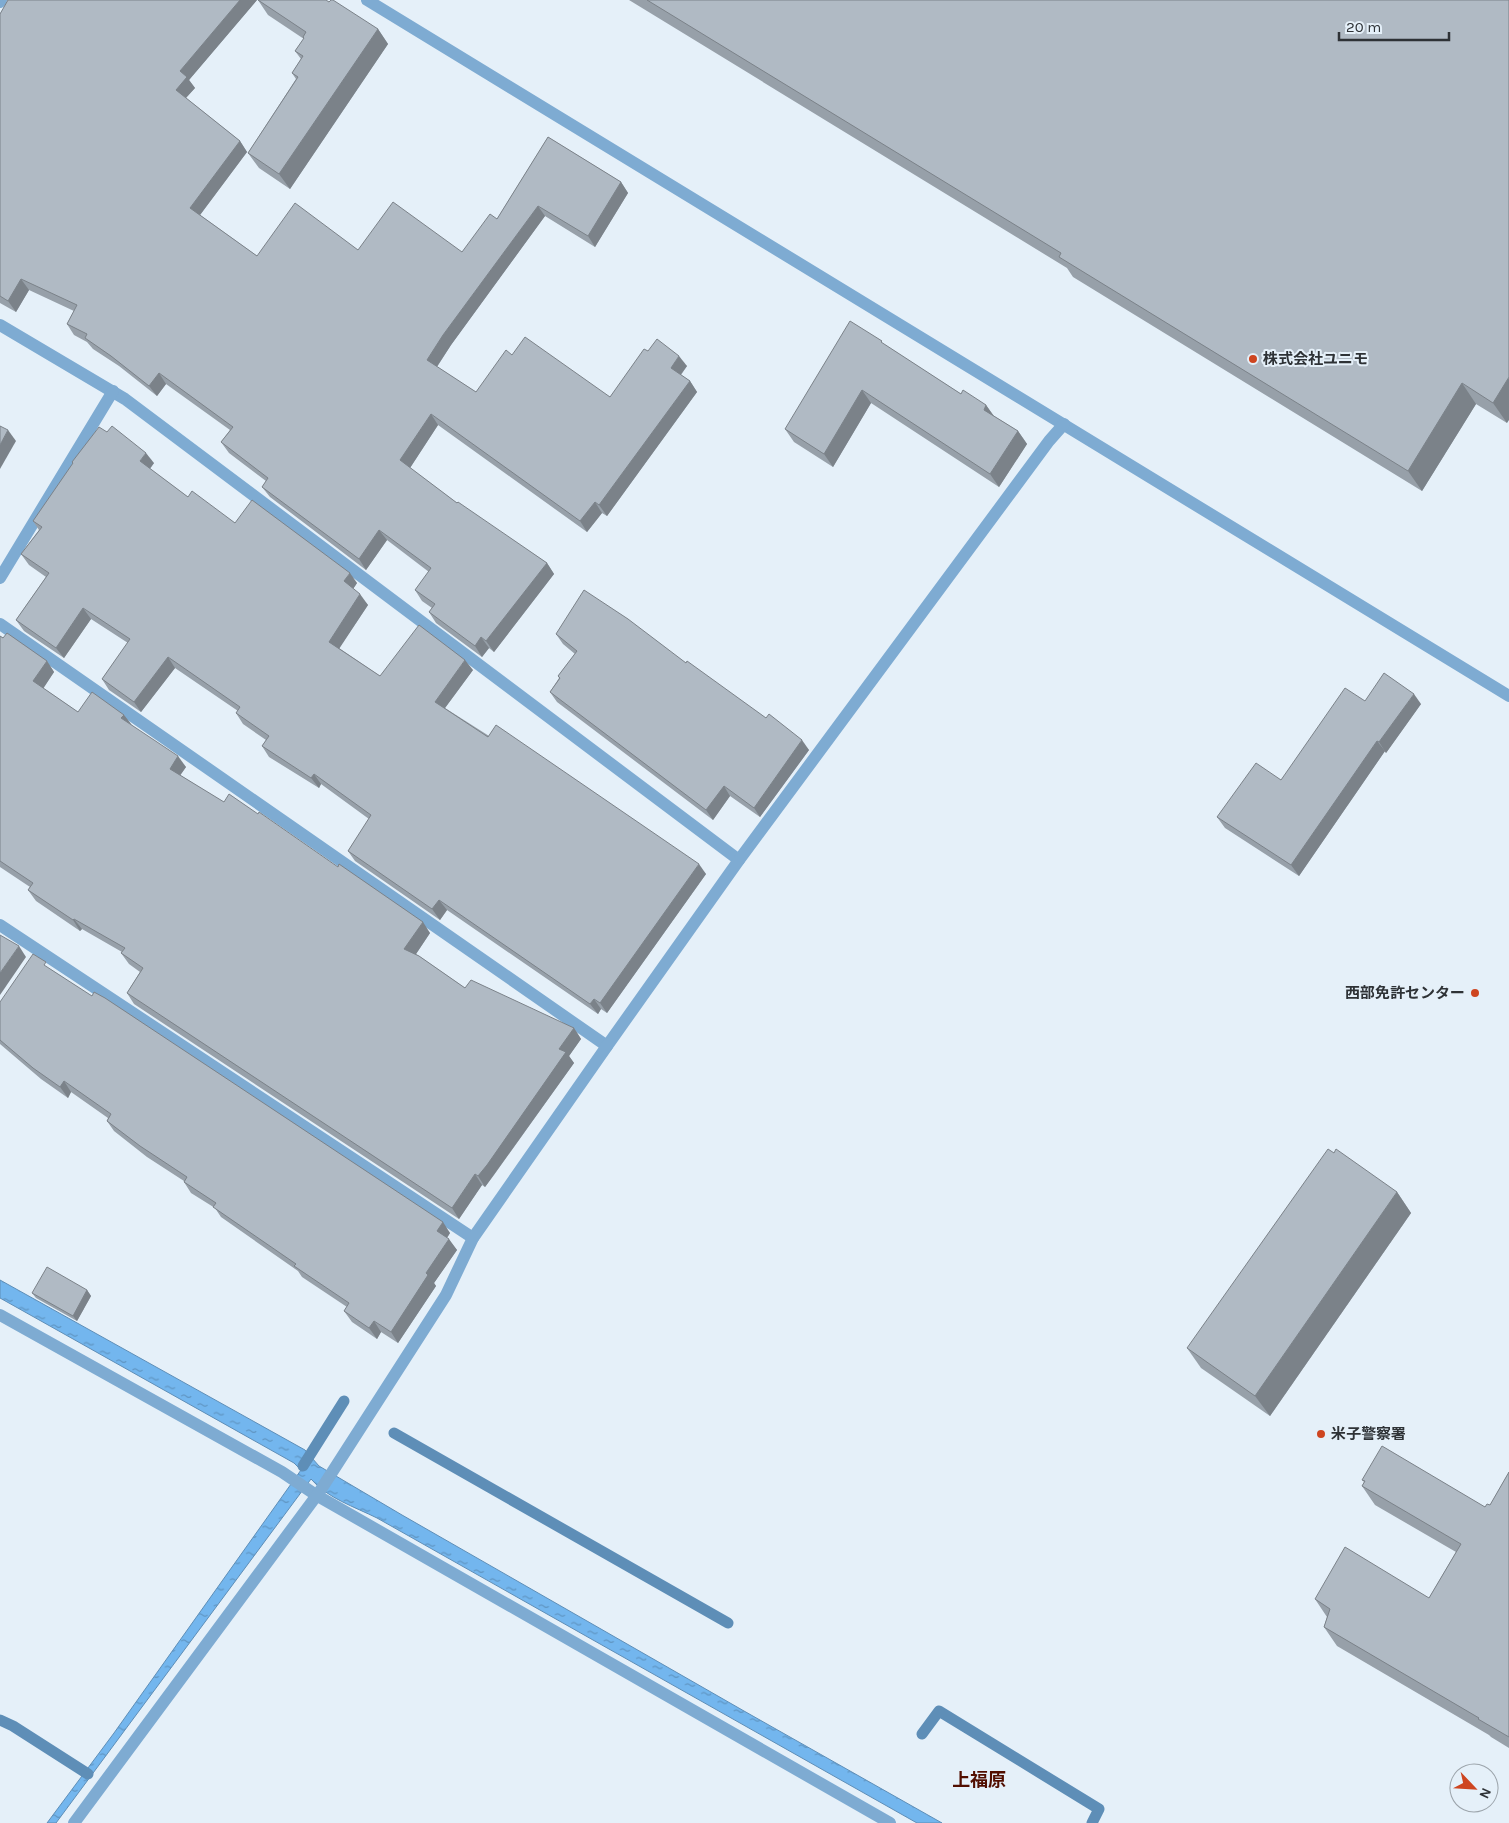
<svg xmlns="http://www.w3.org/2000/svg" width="1509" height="1823" font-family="Karla,'Noto Sans JP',sans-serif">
  <defs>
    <pattern id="water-ripples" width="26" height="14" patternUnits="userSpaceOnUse" patternTransform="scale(1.25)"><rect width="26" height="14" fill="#73b6ee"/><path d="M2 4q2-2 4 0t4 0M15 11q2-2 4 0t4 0" fill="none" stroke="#5f95c2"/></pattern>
  </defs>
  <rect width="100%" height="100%" fill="#e5f0f9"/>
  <path fill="url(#water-ripples)" stroke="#5e8eb7" d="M 0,1280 L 305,1450 L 319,1466 L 402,1515 L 744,1711 L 942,1823 L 917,1823 L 377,1518 C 355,1507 327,1498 311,1479 L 56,1823 L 47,1823 L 114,1733 L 301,1470 L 294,1463 L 0,1298 Z"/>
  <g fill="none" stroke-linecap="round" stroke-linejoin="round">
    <g stroke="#5e8eb7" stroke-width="11">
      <polyline points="394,1433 728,1623"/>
      <polyline points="303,1466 344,1401"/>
      <polyline points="0,1720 13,1726 88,1774"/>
      <polyline points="922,1734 939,1711 1099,1809 1092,1823"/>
    </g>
    <g stroke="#7eabd2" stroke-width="12">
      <polyline points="367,0 1509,696"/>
      <polyline points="0,2 1,0"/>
      <polyline points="0,325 125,399 739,860"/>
      <polyline points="0,578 113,391"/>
      <polyline points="0,624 607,1046"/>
      <polyline points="0,925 473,1238"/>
      <polyline points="0,1315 282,1472 316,1495 890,1823"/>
      <polyline points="74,1823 320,1491 446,1295 473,1238 607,1046 739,860 1049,441 1064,424"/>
    </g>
  </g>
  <g fill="#97a0a9">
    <polygon points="8,0 257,0 189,80 195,88 186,98 240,141 247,152 200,215 257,256 358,250 462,252 497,219 548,137 621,182 628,193 595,247 545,216 451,345 437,367 476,392 512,355 610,397 648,351 687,366 681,375 690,381 697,392 607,516 602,513 587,532 438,425 410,468 457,503 547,563 554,574 494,652 489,648 482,657 436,623 429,612 432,608 422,601 415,590 429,572 387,540 366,570 270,497 262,487 266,481 229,453 221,442 230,430 166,384 157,396 119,366 93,349 87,342 74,335 67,324 74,311 29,290 16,312 0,303 0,14"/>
    <polygon points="258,0 378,29 388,44 290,189 259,168 248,153 296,79 292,73 301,59 295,51 304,39 268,15"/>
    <polygon points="629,0 1509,0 1507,423 1476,404 1422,491 1073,277 1067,268"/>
    <polygon points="885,345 961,394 986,405 994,416 1018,431 1027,444 999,487 871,403 833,467 794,442 785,429"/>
    <polygon points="72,462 154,463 150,469 188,497 235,523 357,583 353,589 368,605 339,648 380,676 473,670 445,708 706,874 607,1013 601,1009 598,1014 447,910 440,920 355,861 348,851 369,819 321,784 319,788 269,757 262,746 266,740 243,724 236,713 238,711 175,668 141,712 109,690 102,679 128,643 91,619 64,658 24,631 16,620 46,577 29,565 21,554 39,530 33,521 73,464"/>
    <polygon points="556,634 686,663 809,750 760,817 730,796 713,820 557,702 550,692 559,678 558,676 575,654 563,644"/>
    <polygon points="0,636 47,661 54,672 43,688 78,712 124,715 131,725 186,767 180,775 430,933 416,954 465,988 574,1028 581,1039 569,1056 574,1063 494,1175 485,1187 482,1185 459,1219 134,1004 127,993 140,972 129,964 121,953 122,952 82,929 80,931 36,901 28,890 30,887 0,867"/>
    <polygon points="1365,701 1421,704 1386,753 1385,751 1299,876 1225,828 1217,817 1281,780"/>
    <polygon points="50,969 450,1233 447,1238 457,1250 434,1283 436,1286 398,1343 381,1332 377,1339 352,1322 344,1311 347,1307 302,1277 298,1271 221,1217 215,1208 191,1193 184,1182 184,1181 147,1157 114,1131 107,1121 108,1118 71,1092 68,1098 41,1079 0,1044 0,1002"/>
    <polygon points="1397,1192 1411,1213 1270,1416 1201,1368 1187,1348"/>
    <polygon points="87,1290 91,1296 77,1321 36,1298 32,1293"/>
    <polygon points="1509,1472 1509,1748 1491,1737 1489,1735 1337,1646 1324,1627 1327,1617 1315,1599 1429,1598 1456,1552 1375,1505 1362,1486 1364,1482 1362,1480 1485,1507 1490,1505"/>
  </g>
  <g fill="#7b8289">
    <polygon points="240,0 257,0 189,80 195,88 183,101 176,90 180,71"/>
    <polygon points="378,29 388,44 290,189 279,174"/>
    <polygon points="240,141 247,152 197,219 190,208"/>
    <polygon points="621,182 628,193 595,247 588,236"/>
    <polygon points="538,206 545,216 451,345 434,371 427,360 443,335"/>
    <polygon points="21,279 29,290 16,312 8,301"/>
    <polygon points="679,356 687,366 678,378 671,368"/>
    <polygon points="159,373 166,384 157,396 149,386"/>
    <polygon points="1509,377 1509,420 1507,423 1493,403"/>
    <polygon points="690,381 697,392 607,516 599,505"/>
    <polygon points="1462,383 1476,404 1422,491 1408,471"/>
    <polygon points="862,390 871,403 833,467 824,454"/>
    <polygon points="986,405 995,418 984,410"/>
    <polygon points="431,414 438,425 408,471 400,460"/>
    <polygon points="8,430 16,441 0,469 0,445"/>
    <polygon points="1018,431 1027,444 999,487 990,474"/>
    <polygon points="146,453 154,463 147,472 140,461"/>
    <polygon points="595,502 602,513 587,532 580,521"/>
    <polygon points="379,530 387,540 366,570 359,559"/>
    <polygon points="547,563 554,574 494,652 486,641"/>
    <polygon points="350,573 357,583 351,592 344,581"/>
    <polygon points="360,594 368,605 337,652 329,642"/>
    <polygon points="83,608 91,619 64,658 56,648"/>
    <polygon points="481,637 489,648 482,657 475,646"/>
    <polygon points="168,657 175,668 141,712 134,702"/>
    <polygon points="465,660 473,670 442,712 435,702"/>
    <polygon points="47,661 54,672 41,692 33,681"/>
    <polygon points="1414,694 1421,704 1386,753 1379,742"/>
    <polygon points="124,715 132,725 121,718"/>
    <polygon points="802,740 809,750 760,817 754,808"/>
    <polygon points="1377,741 1385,751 1299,876 1291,865"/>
    <polygon points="178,756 186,767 177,780 170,769"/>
    <polygon points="314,774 321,784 319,788 311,778"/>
    <polygon points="724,786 730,796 713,820 706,810"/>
    <polygon points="699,864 706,874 607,1013 600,1003"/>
    <polygon points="439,900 447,910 440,920 432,909"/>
    <polygon points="74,919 82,929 80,931 73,920"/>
    <polygon points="423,922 430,933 412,960 404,949"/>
    <polygon points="19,946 26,957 0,995 0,973"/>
    <polygon points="594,999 601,1009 598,1014 590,1004"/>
    <polygon points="574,1028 581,1039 569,1056 574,1063 485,1187 478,1176 559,1049"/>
    <polygon points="64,1081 71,1092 68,1098 60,1087"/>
    <polygon points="475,1174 482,1185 459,1219 452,1208"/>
    <polygon points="1397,1192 1411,1213 1270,1416 1255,1396"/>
    <polygon points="443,1222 450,1233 444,1242 437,1231"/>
    <polygon points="449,1239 457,1250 434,1283 436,1286 398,1343 391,1332 426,1273"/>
    <polygon points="87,1290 91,1296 77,1321 73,1316"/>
    <polygon points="374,1321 381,1332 377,1339 369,1328"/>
  </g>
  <g fill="#b0bac4" stroke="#7b8289">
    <polygon points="8,0 240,0 180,71 187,77 176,90 240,141 190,208 257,256 295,203 358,250 393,202 462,252 490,214 497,219 548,137 621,182 588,236 538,206 443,335 427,360 476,392 506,350 512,355 525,337 610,397 644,349 648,351 657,339 679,356 671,368 690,381 599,505 595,502 580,521 431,414 400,460 457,503 458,502 547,563 486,641 481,637 475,646 429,612 435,604 415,590 431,568 379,530 359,559 262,487 268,478 221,442 233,427 159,373 149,386 111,356 85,338 87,334 67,324 77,305 21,279 8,301 0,296 0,14"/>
    <polygon points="258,0 326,0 329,2 331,0 333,0 378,29 279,174 248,153 298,77 292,73 303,56 295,51 304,38 303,37 306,32"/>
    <polygon points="647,0 1509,0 1509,377 1493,403 1462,383 1408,471 1059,257 1061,253"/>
    <polygon points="850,321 882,341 881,342 961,394 963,390 986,405 984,410 1018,431 990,474 862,390 824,454 785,429"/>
    <polygon points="0,426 8,430 0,445"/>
    <polygon points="112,426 146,453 140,461 188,497 192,491 235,523 252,500 350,573 344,581 360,594 329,642 380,676 419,625 465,660 435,702 488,737 496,725 699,864 600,1003 594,999 590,1004 439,900 432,909 348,851 371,815 314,774 311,778 262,746 269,736 236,713 240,707 168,657 134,702 102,679 130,639 83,608 56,648 16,620 49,573 21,554 42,527 33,521 73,463 72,462 99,427 107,432"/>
    <polygon points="584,590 628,619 686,663 687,661 766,718 769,714 802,740 754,808 724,786 706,810 550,692 560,678 558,676 577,651 556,634"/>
    <polygon points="7,633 47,661 33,681 78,712 92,692 124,715 121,718 178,756 170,769 224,802 229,794 258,814 259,812 338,867 339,864 423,922 404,949 419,956 465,988 471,980 574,1028 559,1049 566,1052 487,1165 478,1176 475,1174 452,1208 127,993 143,968 121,953 125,948 74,919 73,920 28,890 33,883 0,861 0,636 3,638"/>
    <polygon points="1384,673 1414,694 1379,742 1377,741 1291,865 1217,817 1256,763 1281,780 1345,688 1365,701"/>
    <polygon points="0,935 19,946 0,973"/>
    <polygon points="33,954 46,962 44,965 92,996 94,992 105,998 443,1222 437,1231 449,1239 426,1273 428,1275 391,1332 374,1321 369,1328 344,1311 349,1303 294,1266 296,1264 213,1207 216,1203 184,1182 187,1177 140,1146 107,1121 111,1114 64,1081 60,1087 33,1068 0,1040 0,1002"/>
    <polygon points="1328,1149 1334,1153 1336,1149 1397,1192 1255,1396 1187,1348"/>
    <polygon points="47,1267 87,1290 73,1316 32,1293"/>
    <polygon points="1382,1446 1485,1507 1487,1504 1490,1505 1509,1472 1509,1737 1478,1719 1479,1718 1324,1627 1330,1609 1315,1599 1345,1547 1429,1598 1461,1544 1362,1486 1365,1481 1362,1480"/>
  </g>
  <g fill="#ce4520" stroke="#e5f0f9" stroke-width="2">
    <circle cx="1253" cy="359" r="5"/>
    <circle cx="1475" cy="993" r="5"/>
    <circle cx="1321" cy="1434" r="5"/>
  </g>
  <g text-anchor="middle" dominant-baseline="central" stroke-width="4" stroke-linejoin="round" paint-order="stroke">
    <g font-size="15" font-weight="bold" fill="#2e3236" stroke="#e5f0f9" text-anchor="start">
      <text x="1263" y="359">株式会社ユニモ</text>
      <text x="1465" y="993" text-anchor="end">西部免許センター</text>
      <text x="1331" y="1434">米子警察署</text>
    </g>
    <g font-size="18" font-weight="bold" fill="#510e00" stroke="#e5f0f9">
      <text x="979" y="1780">上福原</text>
    </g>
  </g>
  <g transform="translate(1474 1788) rotate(115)"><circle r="24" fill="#e5f0f9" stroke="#9ca4ab"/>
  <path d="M0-4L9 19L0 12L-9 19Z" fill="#ce4520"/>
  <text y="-8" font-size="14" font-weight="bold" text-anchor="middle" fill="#2e3236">N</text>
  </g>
  <path d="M1339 32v8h110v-8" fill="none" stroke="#2e3236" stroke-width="2.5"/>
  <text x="1346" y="32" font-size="15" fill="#2e3236" stroke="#e5f0f9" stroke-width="4" paint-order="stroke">20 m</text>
</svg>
